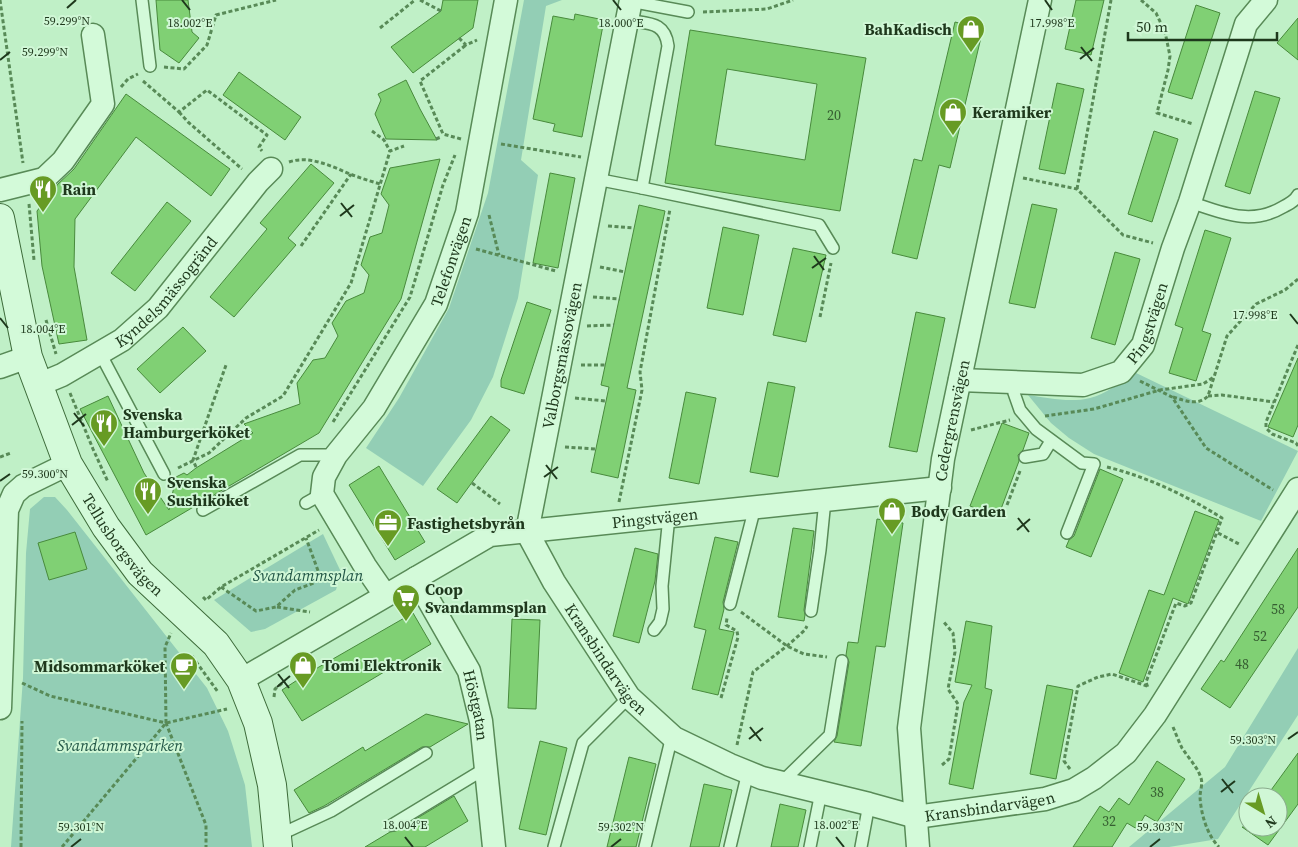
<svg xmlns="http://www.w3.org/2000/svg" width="1298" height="847" font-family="'Source Serif 4',serif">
  <rect width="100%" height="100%" fill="#c0f0c7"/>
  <g fill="#93ceb5">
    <polygon points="524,0 562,0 546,6 521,160 538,175 518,298 493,377 471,420 423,486 366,448 399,398 449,308 488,193"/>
    <path d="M 1134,372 L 1298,451 L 1261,521 L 1094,454 L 1069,438 L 1051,423 L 1028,395 C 1048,398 1070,403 1090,398 C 1106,394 1121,382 1134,372 Z"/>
    <polygon points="44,497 55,497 67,510 207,688 228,731 245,785 252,847 11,847 23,678 26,553 30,509"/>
    <polygon points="323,534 341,572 336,590 265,629 251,632 214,600"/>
    <polygon points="1298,648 1298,715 1218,839 1169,847 1129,847 1225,767"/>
  </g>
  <g fill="#80d074" stroke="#488a3c" fill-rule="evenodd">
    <polygon points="156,0 188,0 192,32 199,38 179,63 160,50"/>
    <polygon points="443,0 478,0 473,28 413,73 391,47 441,11"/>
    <polygon points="1076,0 1104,0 1091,55 1065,49"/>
    <polygon points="1196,5 1220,13 1192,99 1168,92"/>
    <polygon points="575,14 604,20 582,137 553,131 555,124 533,119 553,16 574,20"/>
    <polygon points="1298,18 1298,60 1277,43"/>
    <polygon points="955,22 983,29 950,168 939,165 917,259 892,253 914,159 922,161"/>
    <path d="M 690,30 L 866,58 L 840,211 L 665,183 ZM 727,69 L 817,84 L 805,160 L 715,145 Z"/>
    <polygon points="239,72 301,117 285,140 223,95"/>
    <polygon points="406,80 420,109 437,140 386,139 375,114 381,100 378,94"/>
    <polygon points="1057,83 1084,89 1065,174 1039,169"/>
    <polygon points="1255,91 1280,98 1250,194 1225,186"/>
    <polygon points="126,94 230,169 211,196 136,137 75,219 74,267 87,340 59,344 42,266 37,211 58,184 74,169"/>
    <polygon points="1154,131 1178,139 1152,222 1128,214"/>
    <polygon points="440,159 401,299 319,433 146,535 80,409 108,396 144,473 169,510 176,477 184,473 187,475 196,468 253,433 244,424 300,404 297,383 313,360 325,358 338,336 332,323 346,301 364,293 369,275 361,265 370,237 382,233 389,205 381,194 390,168"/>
    <polygon points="311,164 334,183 288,238 296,245 234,317 210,297 267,229 260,223"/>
    <polygon points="550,173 575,178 558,268 533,263"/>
    <polygon points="167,202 191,221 135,291 111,273"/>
    <polygon points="1032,204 1057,209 1035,308 1009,303"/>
    <polygon points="639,205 665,211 627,388 636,390 618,478 591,472 609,387 601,385"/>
    <polygon points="723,227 759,235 743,315 707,308"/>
    <polygon points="1205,230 1231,238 1202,331 1211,334 1196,381 1169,373 1183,328 1175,325"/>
    <polygon points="793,248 826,255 806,342 773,335"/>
    <polygon points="1115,252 1140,259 1115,345 1091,338"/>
    <polygon points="527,302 551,310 524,394 501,387 501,380"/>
    <polygon points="916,312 945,318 917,452 889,447"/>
    <polygon points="183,327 206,351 160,393 137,369"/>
    <polygon points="1298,358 1298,425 1293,437 1268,427"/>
    <polygon points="768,382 795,387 778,477 750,472"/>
    <polygon points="686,392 716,398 699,484 669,478"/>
    <polygon points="491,416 510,430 457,503 437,489"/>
    <polygon points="1002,423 1029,433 1023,450 1018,455 1019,461 998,517 970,506"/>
    <polygon points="379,466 425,542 395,560 349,485"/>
    <polygon points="1100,469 1123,479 1091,557 1066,547 1069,540 1074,536"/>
    <polygon points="1195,511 1219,520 1188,604 1173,598 1143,682 1119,673 1149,590 1164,595"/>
    <polygon points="877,519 903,523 885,647 876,646 861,746 834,742 837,736 849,662 846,655 848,642 858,643"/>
    <polygon points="793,528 814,531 804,610 805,615 804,621 778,617"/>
    <polygon points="75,532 87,569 49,580 38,543"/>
    <polygon points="715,537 738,542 723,602 724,609 719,629 734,632 718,695 692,689 706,630 694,627"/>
    <polygon points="635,548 658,554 655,581 639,643 613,636"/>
    <polygon points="1298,548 1298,607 1230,708 1201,689 1221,660 1224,662"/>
    <polygon points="413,613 431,644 302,721 282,690 305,675"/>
    <polygon points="512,619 540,620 536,709 508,708"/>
    <polygon points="966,621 992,626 985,688 992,690 973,789 949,784 964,702 972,685 955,682"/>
    <polygon points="1047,685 1073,690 1056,779 1030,774"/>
    <polygon points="426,714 468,724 430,747 422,747 324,806 309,813 294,790 363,747 365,751"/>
    <polygon points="540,741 567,748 546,835 519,829"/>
    <polygon points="1298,753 1298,804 1268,845 1242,827 1278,827 1278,797 1266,797"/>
    <polygon points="629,757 656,764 636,847 607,847"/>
    <polygon points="1157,761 1185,779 1157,822 1145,815 1137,829 1127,823 1112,847 1073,847 1100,806 1109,812 1119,798 1129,805"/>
    <polygon points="704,784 732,790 719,847 690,847"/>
    <polygon points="454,796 468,821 425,847 365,847 390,832 396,831"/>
    <polygon points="780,804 806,810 798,847 771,847"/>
  </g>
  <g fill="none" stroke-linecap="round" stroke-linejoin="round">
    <g stroke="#588a57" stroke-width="14">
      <g id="lane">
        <polyline points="142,0 150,66"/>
        <polyline points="630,1 688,12"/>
        <path d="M 596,179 L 642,188 L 668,46 C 665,21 648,24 627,20"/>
        <polyline points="642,188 819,225 833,248"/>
        <path d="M 1190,202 C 1223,213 1251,226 1283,207 C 1289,204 1295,201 1298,195"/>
        <polyline points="100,353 164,474"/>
        <polyline points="1014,393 1020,410 1036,429 1082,463 1094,464 1067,533"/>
        <polyline points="1025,457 1043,454 1051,441"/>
        <polyline points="306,503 322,494"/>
        <polyline points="203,510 300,455 336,455"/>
        <polyline points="730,604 755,507"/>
        <polyline points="811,611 820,550 825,500"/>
        <polyline points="654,630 660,622 663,609 662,586 669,516"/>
        <polyline points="782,782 830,735 842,661"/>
        <polyline points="392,825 486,768"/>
        <polyline points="277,836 331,811 426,753"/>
        <polyline points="554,847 583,743 629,697"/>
        <polyline points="645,847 670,744 674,738"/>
        <polyline points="730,847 748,772"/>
        <polyline points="810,847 821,792"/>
        <polyline points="861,847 869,804"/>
      </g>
    </g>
    <g stroke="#588a57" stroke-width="25">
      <g id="street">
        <polyline points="0,190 44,179 63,161 103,104 93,35"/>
        <polyline points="0,367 28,357"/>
        <path id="s1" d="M 960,380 L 1083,385 L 1121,372 L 1143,345 L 1173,248 L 1190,202 L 1246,24 L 1266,0"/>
        <path id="s2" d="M 38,385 L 62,375 L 122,340 L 158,308 L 258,182 L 271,169"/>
        <path id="s3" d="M 527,532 L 554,582 L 629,697 L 674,738 L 730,765 L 762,778 L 869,804 L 916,817 L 1045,799 L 1074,790 L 1094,778 L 1126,753 L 1155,715 L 1298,489"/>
        <path id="s4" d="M 527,532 L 631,0"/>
        <path id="s5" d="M 416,578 L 469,671 L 481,721 L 494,847"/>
        <path id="s6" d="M 385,595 L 365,566 L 322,494 L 324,477 L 336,455 L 374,408 L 436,304 L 467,213 L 506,0"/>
        <path id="s7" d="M 241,680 L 490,535 L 940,488"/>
        <polyline points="0,708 7,510 14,494 23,486 68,464"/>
        <path id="s8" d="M 918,847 L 909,728 L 943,459 L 1040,0"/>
      </g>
    </g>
    <g stroke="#3d6b3a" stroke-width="30">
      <g id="secondary">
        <path id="s9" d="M 0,218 L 28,357 L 68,464 L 106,527 L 140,573 L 216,644 L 241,680 L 258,723 L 272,785 L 278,847"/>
      </g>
    </g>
    <g stroke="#588a57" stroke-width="3" stroke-dasharray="4 2.5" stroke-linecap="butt">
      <polyline points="0,0 23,163"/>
      <polyline points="420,0 441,11"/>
      <polyline points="1141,0 1156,13 1165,32 1170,56 1168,70 1157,113 1193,124"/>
      <polyline points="703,12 767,9 793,0"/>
      <polyline points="380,28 415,0"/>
      <polyline points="459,38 466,45 477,40"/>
      <polyline points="164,67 184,69 207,45 216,15 276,0"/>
      <polyline points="143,81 179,112 207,90 267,135 259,147 262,151"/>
      <polyline points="121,87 128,79 138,74"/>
      <polyline points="179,112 188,122 242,169"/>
      <polyline points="372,131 384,140 390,151"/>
      <polyline points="436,139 441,137"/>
      <polyline points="461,139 443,134 420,81 466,45"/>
      <polyline points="501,144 581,157"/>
      <path d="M 289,162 C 309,155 331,166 350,174 C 360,178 370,181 380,184"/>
      <polyline points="1023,178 1077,189 1123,235 1153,243"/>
      <polyline points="1077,189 1111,0"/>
      <polyline points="29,204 34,260"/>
      <polyline points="489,215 499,255"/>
      <polyline points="608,226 634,228"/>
      <polyline points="301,246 351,174"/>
      <polyline points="476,249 556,271"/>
      <polyline points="600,267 625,272"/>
      <polyline points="593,297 620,299"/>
      <polyline points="820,317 831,263"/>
      <polyline points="46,320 56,354"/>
      <polyline points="587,326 614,325"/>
      <polyline points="1298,345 1266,422 1266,428 1272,434 1296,443 1298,446"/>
      <polyline points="581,365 605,365"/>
      <polyline points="1140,381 1172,397 1206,448 1273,490"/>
      <polyline points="70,393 93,449 108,482"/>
      <polyline points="1208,396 1222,395 1274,402"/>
      <path d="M 1173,397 C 1186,401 1198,406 1208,396 L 1227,336 L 1256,304 L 1285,290 L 1298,279"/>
      <polyline points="575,398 606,401"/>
      <polyline points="1045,416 1094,409 1160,390 1203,384 1214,377"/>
      <polyline points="333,422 410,297 443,185 455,155"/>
      <polyline points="971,430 1010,420"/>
      <polyline points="565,447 596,449"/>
      <polyline points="0,457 11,453"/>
      <polyline points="196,467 193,460 226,365"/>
      <path d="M 1107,467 C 1148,477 1187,496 1222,518 L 1191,603 L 1185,606 L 1176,603 L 1146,682 L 1148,688"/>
      <polyline points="178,468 209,453 246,418 283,396 351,283 390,151 404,146"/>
      <polyline points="472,483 500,504"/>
      <polyline points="619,502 642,390 640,372 670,209"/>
      <polyline points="1007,505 1020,471"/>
      <polyline points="1218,533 1239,544"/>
      <polyline points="221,587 256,611 276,607 295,590 314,583 320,576 306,538"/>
      <polyline points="203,597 206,600 221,587 319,530"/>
      <polyline points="277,607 310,612"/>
      <polyline points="741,612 787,646 804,654 827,657"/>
      <polyline points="192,656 218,692"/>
      <polyline points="22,683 50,696 166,723 206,825 206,847"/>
      <polyline points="274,697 275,689 285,681"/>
      <polyline points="721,698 738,637 737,631 726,625 727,618"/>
      <polyline points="166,723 165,647 171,633"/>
      <path d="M 1173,727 C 1176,734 1179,742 1182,748 C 1189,759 1197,766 1201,778 C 1203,784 1200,791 1200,797 C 1201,814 1207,835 1219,847"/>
      <polyline points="737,745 753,672 787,646 805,630 807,626"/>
      <polyline points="942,765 949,759 958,704 948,689 955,652 953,633 943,621"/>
      <polyline points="1070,769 1064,761 1078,686 1098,677 1112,674 1147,686"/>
      <polyline points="21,847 22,721"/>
      <polyline points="62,847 166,723 227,709"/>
    </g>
    <use href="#lane" stroke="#d3fad9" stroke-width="11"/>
    <use href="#street" stroke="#d3fad9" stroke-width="22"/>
    <use href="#secondary" stroke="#d3fad9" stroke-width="28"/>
  </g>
  <path fill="none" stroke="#1e381c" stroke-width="2" d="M 182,0 L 190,10M 613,0 L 621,10M 1045,0 L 1052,10M 67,8 L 76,0M 1081,47 L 1092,61M 1080,59 L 1094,48M 0,60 L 10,52M 341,203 L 352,217M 340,216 L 354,205M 814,256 L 824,270M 812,268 L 826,258M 1290,314 L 1298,324M 0,318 L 8,328M 74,413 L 84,426M 72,425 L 86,414M 546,465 L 557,479M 544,477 L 558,467M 0,481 L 10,474M 1018,518 L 1029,532M 1017,530 L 1030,519M 278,674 L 289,688M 277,687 L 290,676M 750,727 L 761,741M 749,739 L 763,728M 1288,739 L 1298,732M 1222,779 L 1233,793M 1221,792 L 1235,781M 405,837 L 413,847M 836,837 L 844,847M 71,847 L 81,839M 611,847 L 621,839M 1150,847 L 1160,839"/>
  <defs>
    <g id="shop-pin" transform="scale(1.4375)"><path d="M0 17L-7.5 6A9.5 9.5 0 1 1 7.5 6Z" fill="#679b24" stroke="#d0f7d6"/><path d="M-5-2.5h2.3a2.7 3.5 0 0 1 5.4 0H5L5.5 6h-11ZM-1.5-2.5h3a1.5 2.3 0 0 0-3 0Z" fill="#fff"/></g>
    <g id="restaurant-pin" transform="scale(1.4375)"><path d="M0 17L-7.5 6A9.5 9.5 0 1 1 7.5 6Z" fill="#679b24" stroke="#d0f7d6"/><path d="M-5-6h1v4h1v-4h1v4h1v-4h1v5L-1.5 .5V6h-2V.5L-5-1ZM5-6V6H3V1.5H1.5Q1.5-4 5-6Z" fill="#fff"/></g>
    <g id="office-pin" transform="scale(1.4375)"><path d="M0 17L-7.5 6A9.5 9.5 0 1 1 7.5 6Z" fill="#679b24" stroke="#d0f7d6"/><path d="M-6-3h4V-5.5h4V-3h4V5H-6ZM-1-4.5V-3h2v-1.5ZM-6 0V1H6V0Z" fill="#fff"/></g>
    <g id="supermarket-pin" transform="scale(1.4375)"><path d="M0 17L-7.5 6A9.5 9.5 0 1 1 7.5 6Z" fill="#679b24" stroke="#d0f7d6"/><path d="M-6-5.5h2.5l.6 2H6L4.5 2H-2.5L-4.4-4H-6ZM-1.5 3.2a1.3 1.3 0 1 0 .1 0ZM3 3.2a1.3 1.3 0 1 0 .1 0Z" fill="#fff"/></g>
    <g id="cafe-pin" transform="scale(1.4375)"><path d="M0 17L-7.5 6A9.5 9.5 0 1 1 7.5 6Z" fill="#679b24" stroke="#d0f7d6"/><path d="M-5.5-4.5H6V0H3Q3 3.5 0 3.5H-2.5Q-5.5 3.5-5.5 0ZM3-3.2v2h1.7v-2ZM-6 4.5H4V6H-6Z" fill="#fff"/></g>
  </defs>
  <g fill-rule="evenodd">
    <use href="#shop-pin" x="971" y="29"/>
    <use href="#shop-pin" x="953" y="112"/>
    <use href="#restaurant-pin" x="43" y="189"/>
    <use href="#restaurant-pin" x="104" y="423"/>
    <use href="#restaurant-pin" x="148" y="491"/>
    <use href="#shop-pin" x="892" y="511"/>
    <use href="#office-pin" x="388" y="523"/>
    <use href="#supermarket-pin" x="406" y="598"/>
    <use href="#shop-pin" x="303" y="665"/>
    <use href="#cafe-pin" x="184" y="666"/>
  </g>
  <g text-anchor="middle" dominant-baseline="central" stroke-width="4" stroke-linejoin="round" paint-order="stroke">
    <g font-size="14" fill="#365e32">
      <text x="834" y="115">20</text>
      <text x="1278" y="609">58</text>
      <text x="1260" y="636">52</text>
      <text x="1242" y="664">48</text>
      <text x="1157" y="792">38</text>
      <text x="1109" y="821">32</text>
    </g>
    <g font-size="16" font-weight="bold" fill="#1e381c" stroke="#d0f7d6" text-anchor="start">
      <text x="952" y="29" text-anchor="end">BahKadisch</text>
      <text x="972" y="112">Keramiker</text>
      <text x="62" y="189">Rain</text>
      <text x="123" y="414">Svenska<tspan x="123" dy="18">Hamburgerköket</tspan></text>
      <text x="167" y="482">Svenska<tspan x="167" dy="18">Sushiköket</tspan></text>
      <text x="911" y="511">Body Garden</text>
      <text x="407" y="523">Fastighetsbyrån</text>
      <text x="425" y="589">Coop<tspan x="425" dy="18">Svandammsplan</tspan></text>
      <text x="322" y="665">Tomi Elektronik</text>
      <text x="165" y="666" text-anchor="end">Midsommarköket</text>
    </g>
    <g font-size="16" fill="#1e381c" stroke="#d0f7d6">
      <text stroke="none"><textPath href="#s6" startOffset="388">Telefonvägen</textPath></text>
      <text stroke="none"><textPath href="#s2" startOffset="161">Kyndelsmässogränd</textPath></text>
      <text stroke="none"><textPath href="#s1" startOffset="220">Pingstvägen</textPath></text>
      <text stroke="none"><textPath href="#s4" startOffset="180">Valborgsmässovägen</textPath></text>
      <text stroke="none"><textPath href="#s8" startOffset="430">Cedergrensvägen</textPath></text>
      <text stroke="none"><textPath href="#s7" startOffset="454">Pingstvägen</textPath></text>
      <text stroke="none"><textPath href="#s9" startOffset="354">Tellusborgsvägen</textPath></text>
      <text stroke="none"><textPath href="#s3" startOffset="150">Kransbindarvägen</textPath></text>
      <text stroke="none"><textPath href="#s5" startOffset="142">Höstgatan</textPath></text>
      <text stroke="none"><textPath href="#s3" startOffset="585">Kransbindarvägen</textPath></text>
    </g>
    <g font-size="16" font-style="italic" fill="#225646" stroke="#d0f7d6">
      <text x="308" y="575">Svandammsplan</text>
      <text x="120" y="745">Svandammsparken</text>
    </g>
  </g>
  <g font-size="12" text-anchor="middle" fill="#1e381c" stroke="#d0f7d6" stroke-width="4" stroke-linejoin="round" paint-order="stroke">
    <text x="67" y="25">59.299°N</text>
    <text x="190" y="27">18.002°E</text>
    <text x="621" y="27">18.000°E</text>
    <text x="1052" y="27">17.998°E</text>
    <text x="45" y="56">59.299°N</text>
    <text x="1255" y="319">17.998°E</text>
    <text x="43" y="333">18.004°E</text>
    <text x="45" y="478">59.300°N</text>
    <text x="1253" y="744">59.303°N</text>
    <text x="405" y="829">18.004°E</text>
    <text x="836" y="829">18.002°E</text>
    <text x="81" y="831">59.301°N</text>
    <text x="621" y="831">59.302°N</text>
    <text x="1160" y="831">59.303°N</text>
  </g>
  <g transform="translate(1263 812) rotate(142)"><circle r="24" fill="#d0f7d6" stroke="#89ab8c"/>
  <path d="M0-4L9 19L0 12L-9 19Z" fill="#679b24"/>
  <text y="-8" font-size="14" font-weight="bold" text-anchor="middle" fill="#1e381c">N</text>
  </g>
  <path d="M1128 32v8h149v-8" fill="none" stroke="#1e381c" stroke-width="2.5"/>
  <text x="1136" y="32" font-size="15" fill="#1e381c" stroke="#d0f7d6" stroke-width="4" paint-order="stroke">50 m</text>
</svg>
